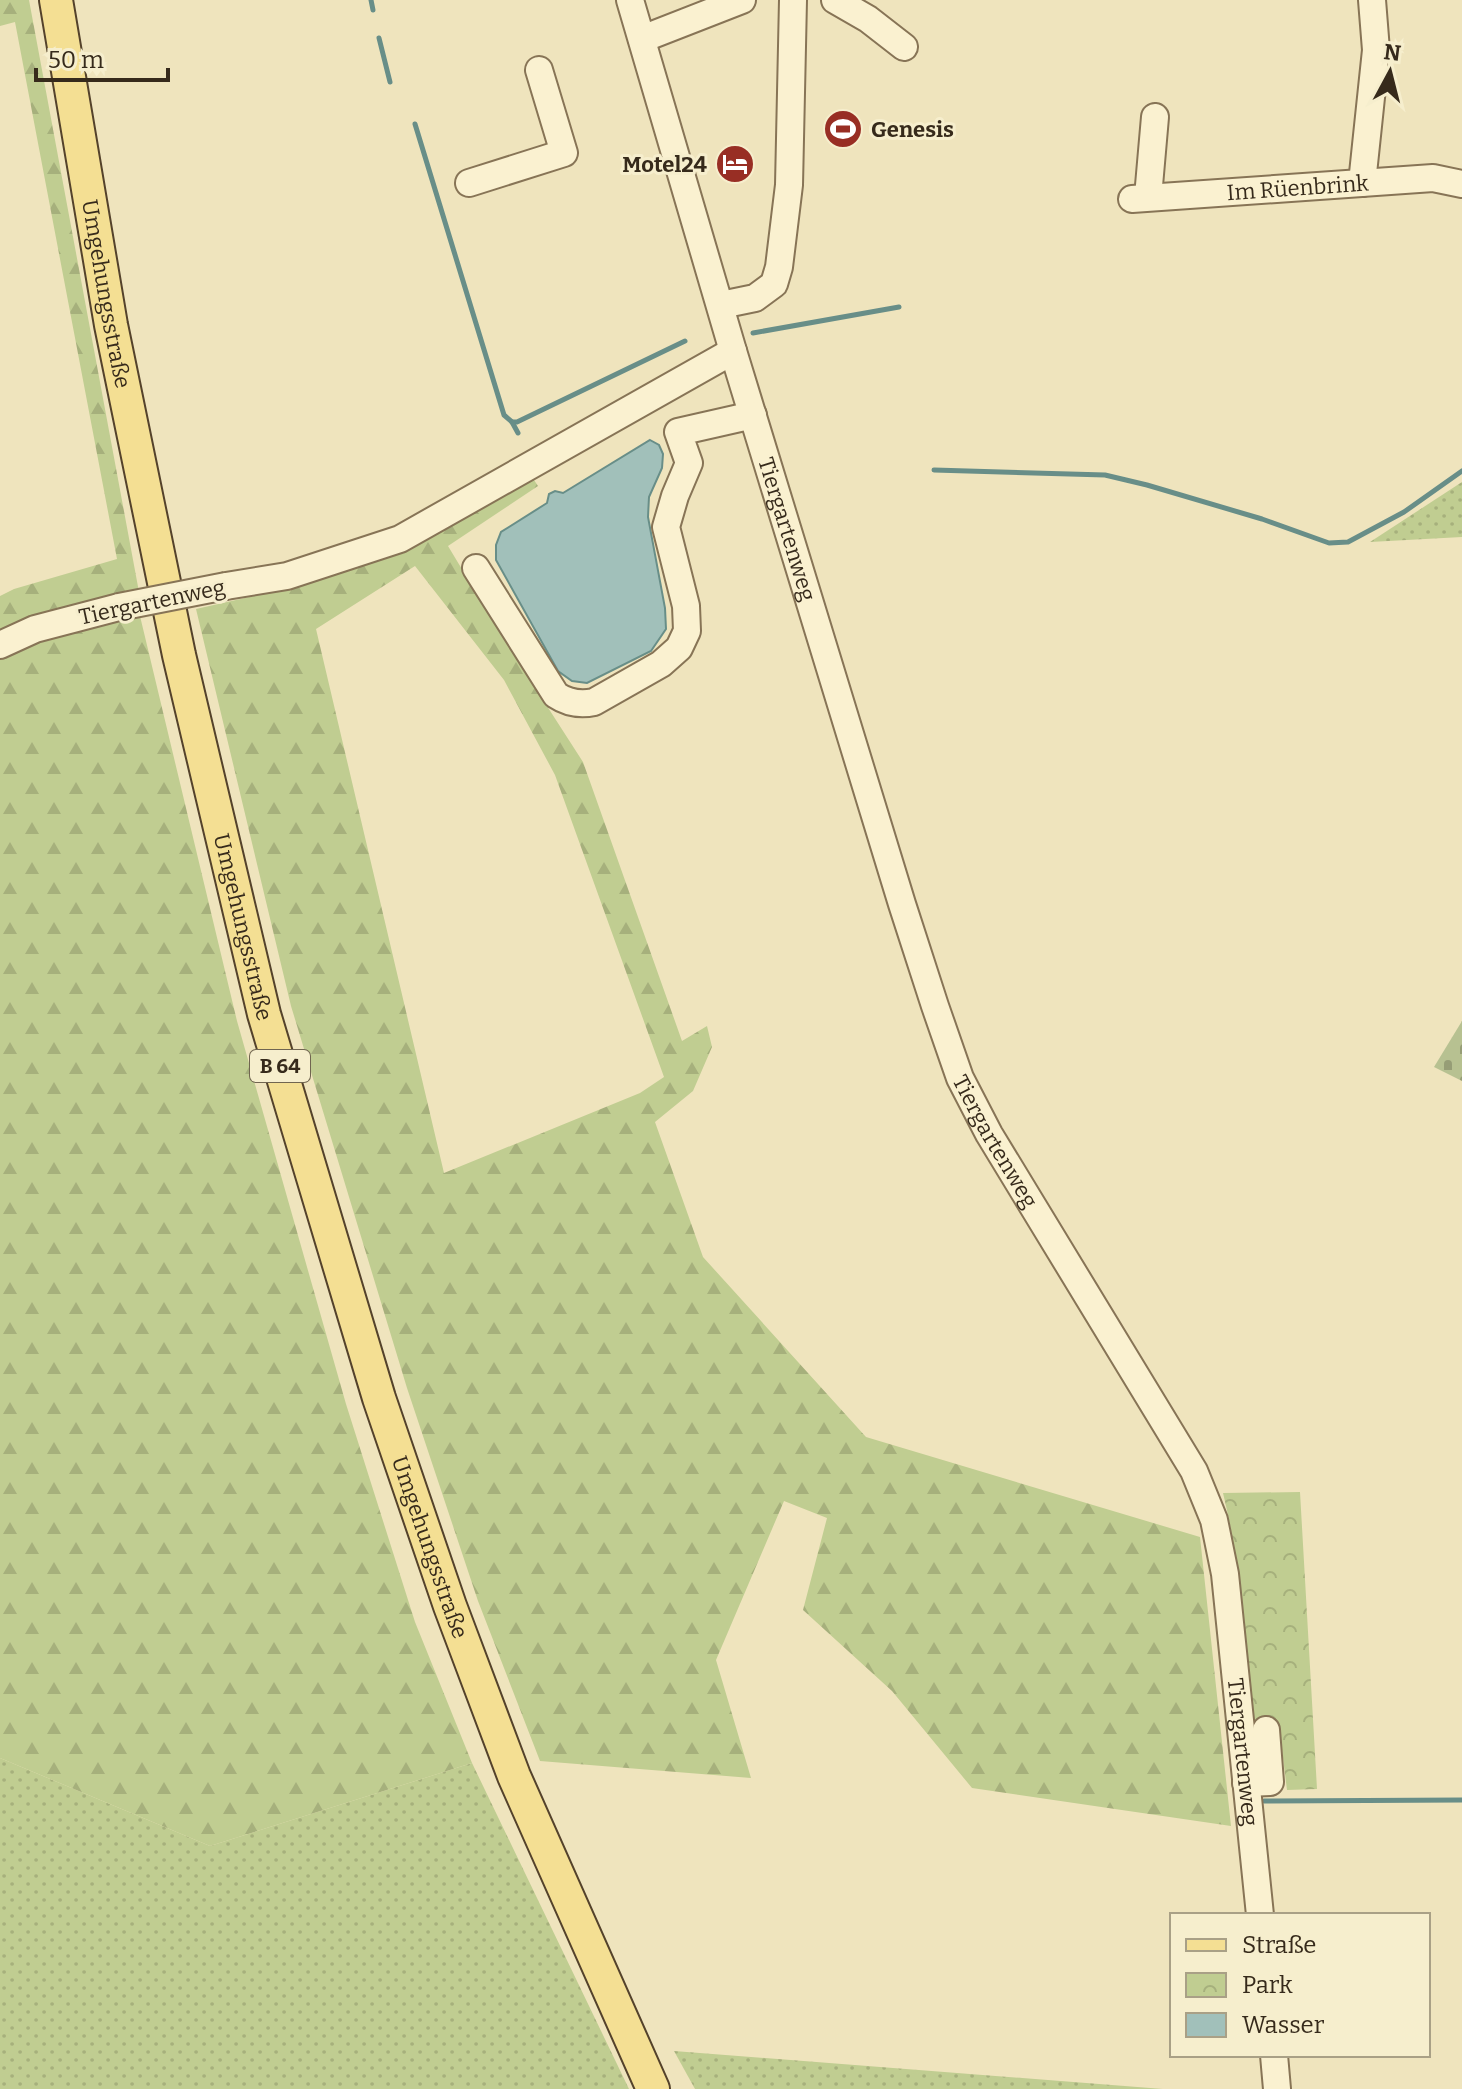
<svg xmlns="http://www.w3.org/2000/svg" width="1462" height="2089" font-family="Bitter,serif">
  <defs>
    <pattern id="grass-dots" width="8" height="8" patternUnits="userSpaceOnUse" patternTransform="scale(2)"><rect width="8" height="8" fill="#c0cd91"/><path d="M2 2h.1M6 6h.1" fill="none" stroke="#a6b07c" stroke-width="1.8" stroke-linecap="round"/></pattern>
    <pattern id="forest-firs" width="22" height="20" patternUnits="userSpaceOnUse" patternTransform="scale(2)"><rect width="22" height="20" fill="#c0cd91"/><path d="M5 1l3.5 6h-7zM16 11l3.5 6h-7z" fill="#a6b07c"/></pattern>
    <pattern id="cemetery-stones" width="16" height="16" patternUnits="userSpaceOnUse" patternTransform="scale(2)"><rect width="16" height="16" fill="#b7c191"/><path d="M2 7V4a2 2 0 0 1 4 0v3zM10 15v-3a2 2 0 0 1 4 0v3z" fill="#969d76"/></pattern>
    <pattern id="park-crowns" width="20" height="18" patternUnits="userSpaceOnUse" patternTransform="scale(2)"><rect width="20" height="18" fill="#c0cd91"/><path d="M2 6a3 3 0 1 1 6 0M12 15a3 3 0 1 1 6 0" fill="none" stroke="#a6b07c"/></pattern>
  </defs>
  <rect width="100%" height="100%" fill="#efe4bd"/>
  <g fill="url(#grass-dots)">
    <polygon points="1462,482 1462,537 1370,542"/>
    <polygon points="0,1758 210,1846 472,1763 629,2089 0,2089"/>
    <polygon points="674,2051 1163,2089 695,2089"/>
  </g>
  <g fill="url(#forest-firs)" fill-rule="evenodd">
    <polygon points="0,0 29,0 139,592 0,633 0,596 14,589 117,559 15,22 0,26"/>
    <path d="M 530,474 L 538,486 L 448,546 L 507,644 L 583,762 L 682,1041 L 707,1026 L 712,1047 L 693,1091 L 655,1122 L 703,1257 L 866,1437 L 1200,1537 L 1231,1826 L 972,1788 L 892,1691 L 803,1610 L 827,1518 L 784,1501 L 716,1660 L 751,1778 L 540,1761 L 478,1601 L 407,1388 L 291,1006 L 196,609 L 290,588 ZM 415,566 L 504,680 L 555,775 L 664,1077 L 640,1093 L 444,1173 L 316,629 Z"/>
    <polygon points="140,616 237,1021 346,1404 415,1622 472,1763 210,1846 0,1758 0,657 39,640"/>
  </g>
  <polygon fill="url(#cemetery-stones)" points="1462,1021 1462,1081 1434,1067"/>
  <path fill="url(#park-crowns)" d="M 1300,1492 L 1317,1789 L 1287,1790 L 1279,1726 L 1250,1727 C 1245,1649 1242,1570 1223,1493 Z"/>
  <polygon fill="#a1c0ba" stroke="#688e88" stroke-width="2" points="650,440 659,445 663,454 662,468 649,497 648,517 665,608 666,629 651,651 587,683 572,681 558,671 496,560 496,545 501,532 547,503 549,494 555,491 563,493"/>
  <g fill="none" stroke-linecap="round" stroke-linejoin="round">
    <g stroke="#688e88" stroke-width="5">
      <polyline points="371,0 373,10"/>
      <polyline points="379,38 390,82"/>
      <polyline points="415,124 504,415 512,422 517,422 685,341"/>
      <polyline points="753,333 899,307"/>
      <polyline points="512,422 518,433"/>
      <polyline points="934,470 1105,475 1147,485 1262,519 1329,543 1348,542 1404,512 1462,471"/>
      <polyline points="1264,1801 1462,1800"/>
    </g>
    <g stroke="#877456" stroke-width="30">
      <g id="minor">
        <path id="s1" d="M 630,0 L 733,351 L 902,904 L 935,1006 L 960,1078 L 989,1134 L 1194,1471 L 1214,1520 L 1225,1574 L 1260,1915"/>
        <polyline points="835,0 868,19 904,47"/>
        <polyline points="642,39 742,0"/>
        <polyline points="469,183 564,153 539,70"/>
        <polyline points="1362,183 1376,50 1372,0"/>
        <polyline points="1148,197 1155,117"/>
        <path id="s2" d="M 1132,199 L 1433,178 L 1462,184"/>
        <polyline points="721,305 755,298 774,284 779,267 789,185 793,0"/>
        <path d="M 476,568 L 556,695 C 568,703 580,705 594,702 L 661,664 L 679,648 L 687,631 L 686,606 L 666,527 L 675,496 L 689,463 L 678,432 L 753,415"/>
        <polyline points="226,586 287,576 400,539 733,351"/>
        <polyline points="0,645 35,629 119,607"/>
        <polyline points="1246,1783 1270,1782 1266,1730"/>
        <polyline points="1274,2055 1277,2089"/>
      </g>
    </g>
    <g stroke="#54422b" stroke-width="36">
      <g id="major">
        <path id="s3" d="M 56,0 L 111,325 L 179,655 L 264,1014 L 379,1398 L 450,1606 L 514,1776 L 653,2089"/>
      </g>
    </g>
    <use href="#minor" stroke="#faf1d0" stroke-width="26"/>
    <use href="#major" stroke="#f4df93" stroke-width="32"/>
    <g stroke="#877456" stroke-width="30" stroke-linecap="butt">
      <polyline id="minor-bridge" points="119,607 226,586"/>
    </g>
    <use href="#minor-bridge" stroke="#faf1d0" stroke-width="26"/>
  </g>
  <defs>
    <g id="stadium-disc" transform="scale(2)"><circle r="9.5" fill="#982e24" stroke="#f6eecd"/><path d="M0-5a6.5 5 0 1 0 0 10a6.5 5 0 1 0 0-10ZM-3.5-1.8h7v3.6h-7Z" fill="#fff"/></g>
    <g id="hotel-disc" transform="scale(2)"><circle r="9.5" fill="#982e24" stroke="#f6eecd"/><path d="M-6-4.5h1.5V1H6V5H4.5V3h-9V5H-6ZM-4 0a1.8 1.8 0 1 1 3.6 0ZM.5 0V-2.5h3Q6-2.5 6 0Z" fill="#fff"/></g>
  </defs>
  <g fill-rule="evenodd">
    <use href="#stadium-disc" x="843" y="129"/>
    <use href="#hotel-disc" x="735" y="164"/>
  </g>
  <g text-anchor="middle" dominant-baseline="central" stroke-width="6" stroke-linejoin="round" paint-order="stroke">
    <rect fill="#f6eecd" stroke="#706550" stroke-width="2" x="250" y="1050" width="60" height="32" rx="6"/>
    <g font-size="20" font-weight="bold" fill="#362a1b">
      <text x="280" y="1066">B 64</text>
    </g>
    <g font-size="22" font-weight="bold" fill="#362a1b" stroke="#f6eecd" text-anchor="start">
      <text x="871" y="129">Genesis</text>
      <text x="707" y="164" text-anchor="end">Motel24</text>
    </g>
    <g font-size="22" fill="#362a1b" stroke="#f6eecd">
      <text stroke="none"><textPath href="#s2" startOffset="166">Im Rüenbrink</textPath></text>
      <text stroke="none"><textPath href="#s3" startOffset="298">Umgehungsstraße</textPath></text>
      <text stroke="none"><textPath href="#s1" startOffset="552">Tiergartenweg</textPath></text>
      <text transform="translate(152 602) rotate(-12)">Tiergartenweg</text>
      <text stroke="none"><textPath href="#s3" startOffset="946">Umgehungsstraße</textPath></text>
      <text stroke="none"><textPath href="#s1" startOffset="1200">Tiergartenweg</textPath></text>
      <text stroke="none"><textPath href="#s3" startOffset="1594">Umgehungsstraße</textPath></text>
      <text stroke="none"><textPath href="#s1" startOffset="1872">Tiergartenweg</textPath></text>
    </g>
  </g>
  <rect x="1170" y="1913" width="260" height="144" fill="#f6eecd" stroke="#a9a086" stroke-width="2"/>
  <rect x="1186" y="1939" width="40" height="12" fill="#f4df93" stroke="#a9a086" stroke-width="2"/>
  <text x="1242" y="1953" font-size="24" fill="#362a1b">Straße</text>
  <rect x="1186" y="1973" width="40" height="24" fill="url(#park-crowns)" stroke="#a9a086" stroke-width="2"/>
  <text x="1242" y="1993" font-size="24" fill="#362a1b">Park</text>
  <rect x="1186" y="2013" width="40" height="24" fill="#a1c0ba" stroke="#a9a086" stroke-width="2"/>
  <text x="1242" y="2033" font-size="24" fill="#362a1b">Wasser</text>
  <g transform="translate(1390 72) rotate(7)" stroke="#f6eecd" stroke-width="6" paint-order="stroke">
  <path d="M0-6L14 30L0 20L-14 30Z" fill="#362a1b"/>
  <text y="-12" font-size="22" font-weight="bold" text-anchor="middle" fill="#362a1b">N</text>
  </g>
  <path d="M36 68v12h132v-12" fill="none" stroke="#362a1b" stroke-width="4"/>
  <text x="48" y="68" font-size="24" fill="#362a1b" stroke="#f6eecd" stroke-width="6" paint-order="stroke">50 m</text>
</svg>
